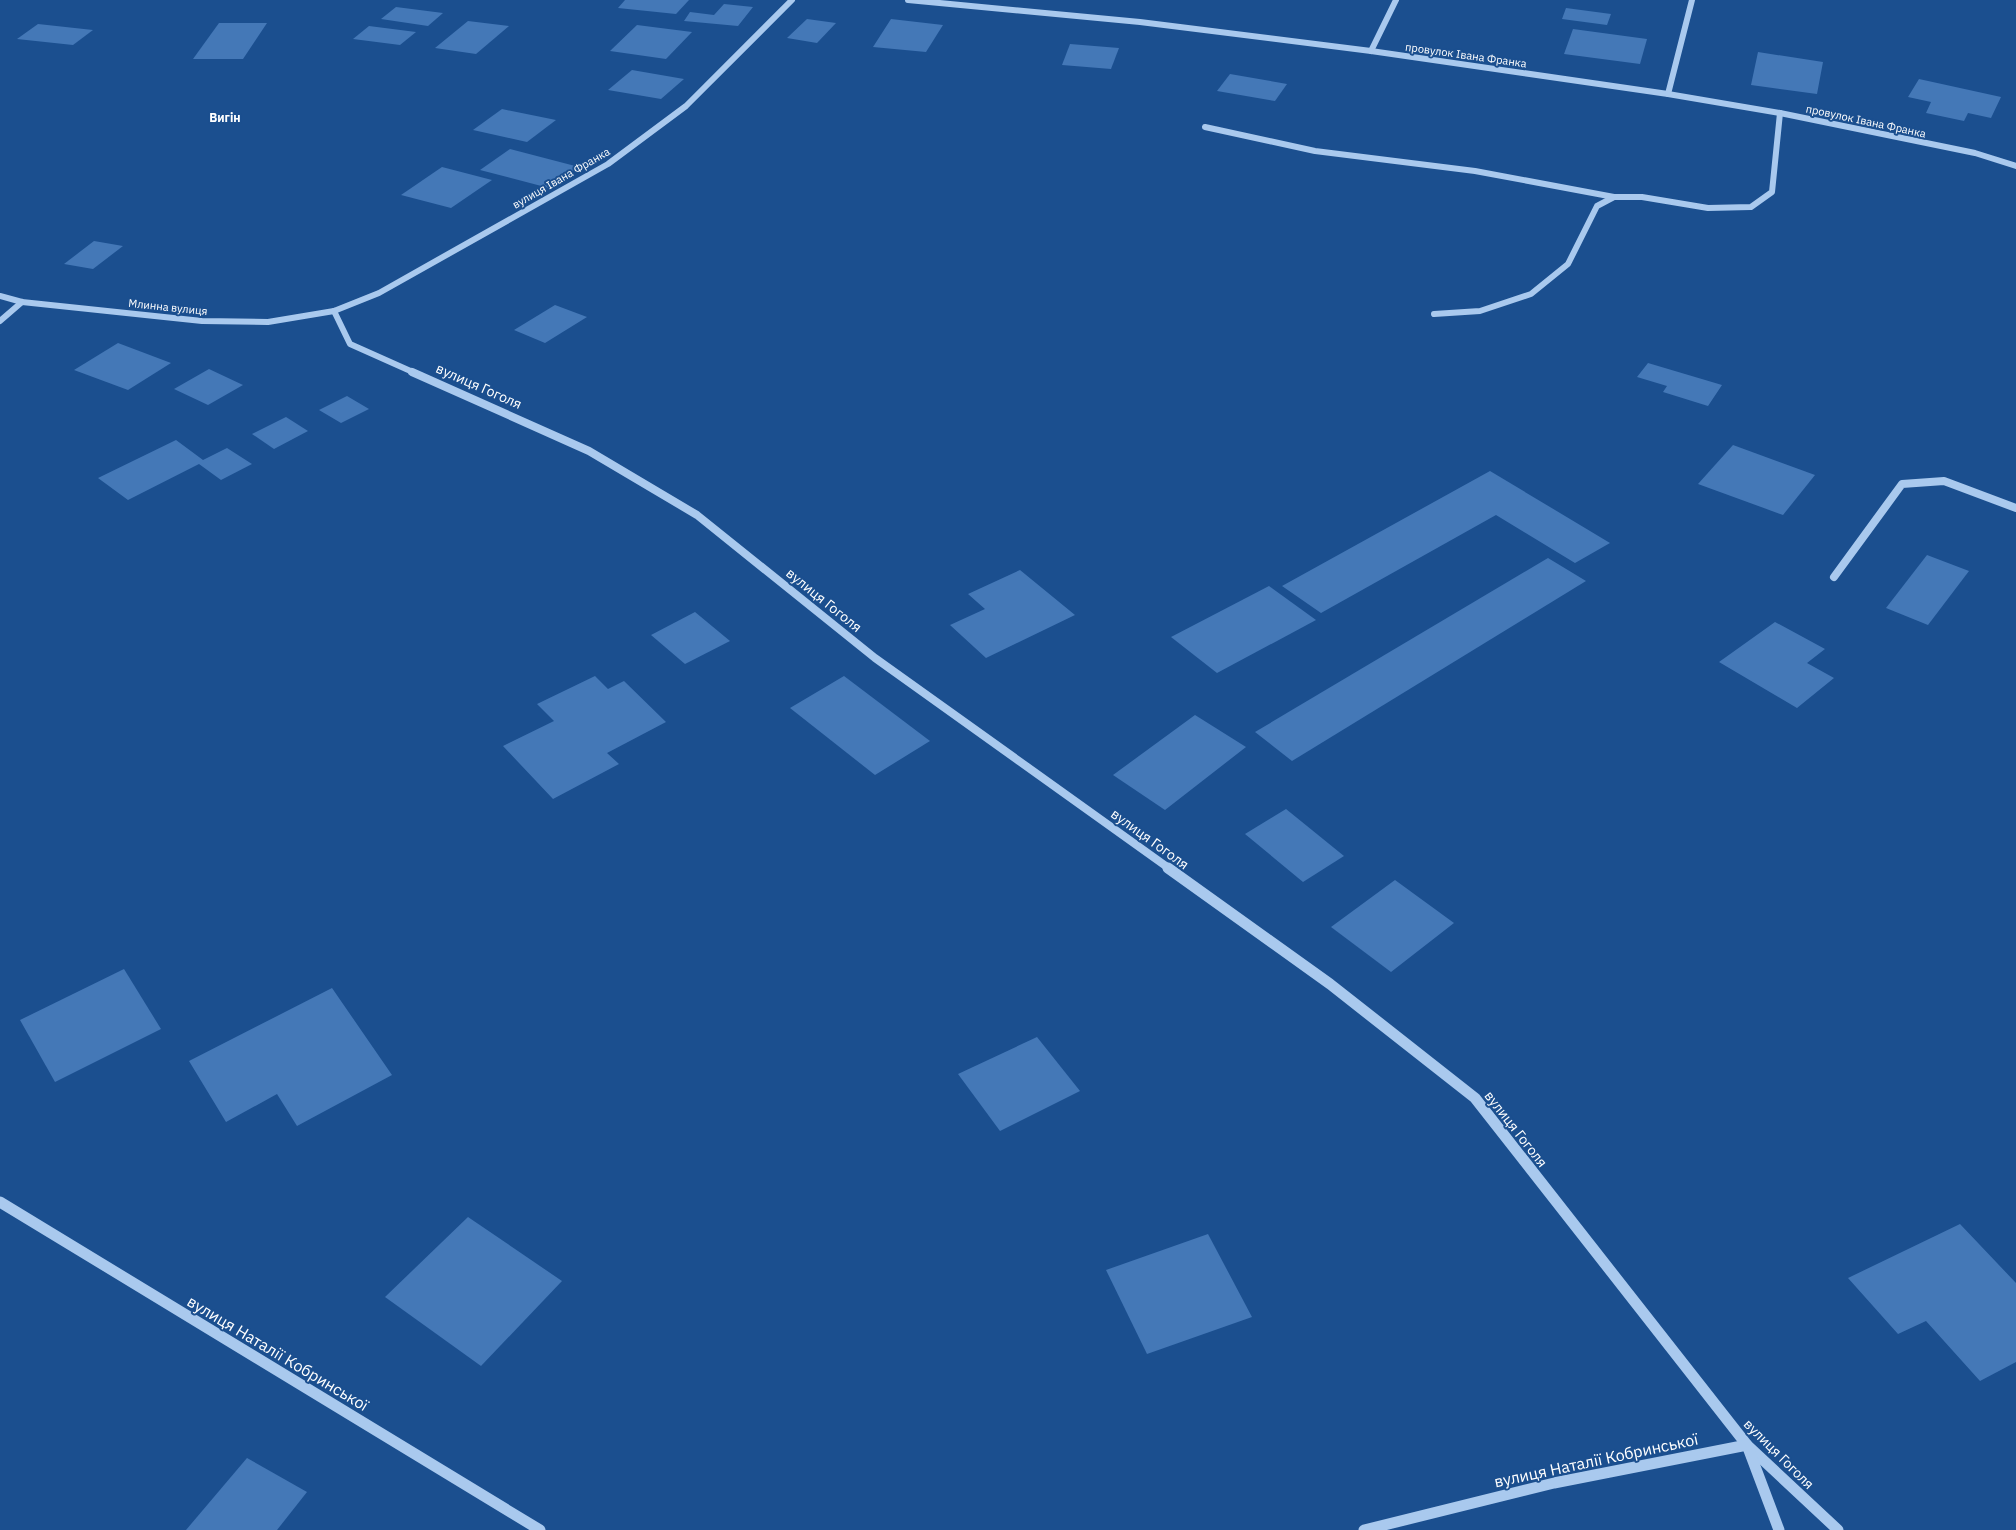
<svg xmlns="http://www.w3.org/2000/svg" width="2016" height="1530" font-family="'IBM Plex Sans',sans-serif">
  <rect width="100%" height="100%" fill="#1b4f8f"/>
  <g fill="#4478b7">
    <polygon points="625,0 689,0 676,14 618,8"/>
    <polygon points="724,4 753,7 738,26 684,21 690,12 714,15"/>
    <polygon points="396,7 443,13 428,26 381,19"/>
    <polygon points="1566,8 1611,14 1607,25 1562,19"/>
    <polygon points="807,19 836,23 817,43 787,38"/>
    <polygon points="891,19 943,25 926,52 873,47"/>
    <polygon points="468,21 509,26 476,54 435,48"/>
    <polygon points="219,23 267,23 243,59 193,59"/>
    <polygon points="38,24 93,30 73,45 17,39"/>
    <polygon points="637,25 692,32 666,59 610,51"/>
    <polygon points="369,26 416,32 400,45 353,39"/>
    <polygon points="1573,29 1647,39 1640,64 1564,54"/>
    <polygon points="1070,44 1119,48 1111,69 1062,65"/>
    <polygon points="1758,52 1823,62 1817,94 1751,85"/>
    <polygon points="632,70 684,79 661,99 608,90"/>
    <polygon points="1230,74 1287,84 1275,101 1217,91"/>
    <polygon points="1919,79 2001,97 1991,118 1968,113 1964,121 1926,113 1931,102 1908,97"/>
    <polygon points="502,109 556,120 527,142 473,130"/>
    <polygon points="510,149 579,167 549,188 480,170"/>
    <polygon points="442,167 492,180 451,208 401,195"/>
    <polygon points="94,241 123,246 93,269 64,264"/>
    <polygon points="555,305 587,317 545,343 514,330"/>
    <polygon points="118,343 171,363 128,390 74,370"/>
    <polygon points="1648,363 1722,385 1708,406 1663,392 1667,386 1637,377"/>
    <polygon points="209,369 243,385 208,405 174,389"/>
    <polygon points="347,396 369,409 341,423 319,410"/>
    <polygon points="286,417 308,431 274,449 252,434"/>
    <polygon points="176,440 203,460 227,448 252,464 221,480 199,464 128,500 98,478"/>
    <polygon points="1733,445 1815,475 1783,515 1698,484"/>
    <polygon points="1490,471 1610,543 1575,563 1496,515 1321,613 1282,586"/>
    <polygon points="1927,555 1969,571 1928,625 1886,608"/>
    <polygon points="1548,558 1586,581 1292,761 1255,732"/>
    <polygon points="1020,570 1075,615 986,658 950,625 985,609 968,594"/>
    <polygon points="1269,586 1316,620 1217,673 1171,637"/>
    <polygon points="695,612 730,641 685,664 651,635"/>
    <polygon points="1775,622 1825,649 1807,663 1834,678 1797,708 1719,662"/>
    <polygon points="595,676 608,689 624,681 666,722 607,753 619,764 553,799 503,746 554,721 537,704"/>
    <polygon points="844,676 930,741 875,775 790,708"/>
    <polygon points="1195,715 1246,747 1165,810 1113,775"/>
    <polygon points="1286,809 1344,856 1303,882 1245,834"/>
    <polygon points="1395,880 1454,923 1391,972 1331,927"/>
    <polygon points="124,969 161,1029 55,1082 20,1020"/>
    <polygon points="332,988 392,1075 297,1126 277,1094 226,1122 189,1061"/>
    <polygon points="1037,1037 1080,1091 1000,1131 958,1074"/>
    <polygon points="468,1217 562,1281 481,1366 385,1297"/>
    <polygon points="1960,1224 2016,1283 2016,1362 1980,1381 1926,1321 1898,1334 1848,1278"/>
    <polygon points="1208,1234 1252,1317 1147,1354 1106,1270"/>
    <polygon points="247,1458 307,1492 277,1530 186,1530"/>
  </g>
  <g fill="none" stroke-linecap="round" stroke-linejoin="round">
    <g stroke="#a9c9ee" stroke-width="6">
      <polyline points="908,0 1140,22 1371,51 1668,94 1780,113 1975,153 2016,166"/>
      <polyline points="1371,51 1396,0"/>
      <polyline points="1668,94 1692,0"/>
      <polyline points="1205,127 1315,151 1475,171 1614,197"/>
      <polyline points="0,296 22,302 202,321 268,322 334,311 379,293 608,164 686,106 792,0"/>
      <polyline points="334,311 350,344 415,373"/>
      <polyline points="1434,314 1480,311 1531,294 1568,264 1597,206 1614,197 1642,197 1708,208 1751,207 1772,192 1780,113"/>
      <polyline points="0,321 22,302"/>
    </g>
    <g stroke="#a9c9ee" stroke-width="8">
      <polyline points="412,372 589,451 697,515 875,658 1170,869"/>
      <polyline points="1834,577 1902,484 1944,481 2016,508"/>
    </g>
    <g stroke="#a9c9ee" stroke-width="11">
      <polyline points="1168,868 1330,984 1475,1098 1747,1445 1838,1530"/>
      <polyline points="0,1202 540,1530"/>
      <polyline points="1364,1530 1554,1483 1747,1445 1779,1530"/>
    </g>
  </g>
  <g text-anchor="middle" dominant-baseline="central" stroke-width="4" stroke-linejoin="round" paint-order="stroke">
    <g font-size="11" fill="#fff" stroke="#1b4f8f">
      <text transform="translate(1466 55) rotate(8)">провулок Івана Франка</text>
      <text transform="translate(1866 121) rotate(12)">провулок Івана Франка</text>
      <text transform="translate(561 178) rotate(-30)">вулиця Івана Франка</text>
      <text transform="translate(168 307) rotate(6)">Млинна вулиця</text>
    </g>
    <g font-size="12" font-weight="bold" fill="#fff" stroke="#1b4f8f">
      <text x="225" y="117">Вигін</text>
    </g>
    <g font-size="14" fill="#fff" stroke="#1b4f8f">
      <text transform="translate(479 386) rotate(24)">вулиця Гоголя</text>
      <text transform="translate(824 600) rotate(39)">вулиця Гоголя</text>
      <text transform="translate(1150 839) rotate(36)">вулиця Гоголя</text>
      <text transform="translate(1516 1129) rotate(52)">вулиця Гоголя</text>
      <text transform="translate(1779 1454) rotate(45)">вулиця Гоголя</text>
    </g>
    <g font-size="16" fill="#fff" stroke="#1b4f8f">
      <text transform="translate(278 1353) rotate(31)">вулиця Наталії Кобринської</text>
      <text transform="translate(1596 1460) rotate(-12)">вулиця Наталії Кобринської</text>
    </g>
  </g>
</svg>
